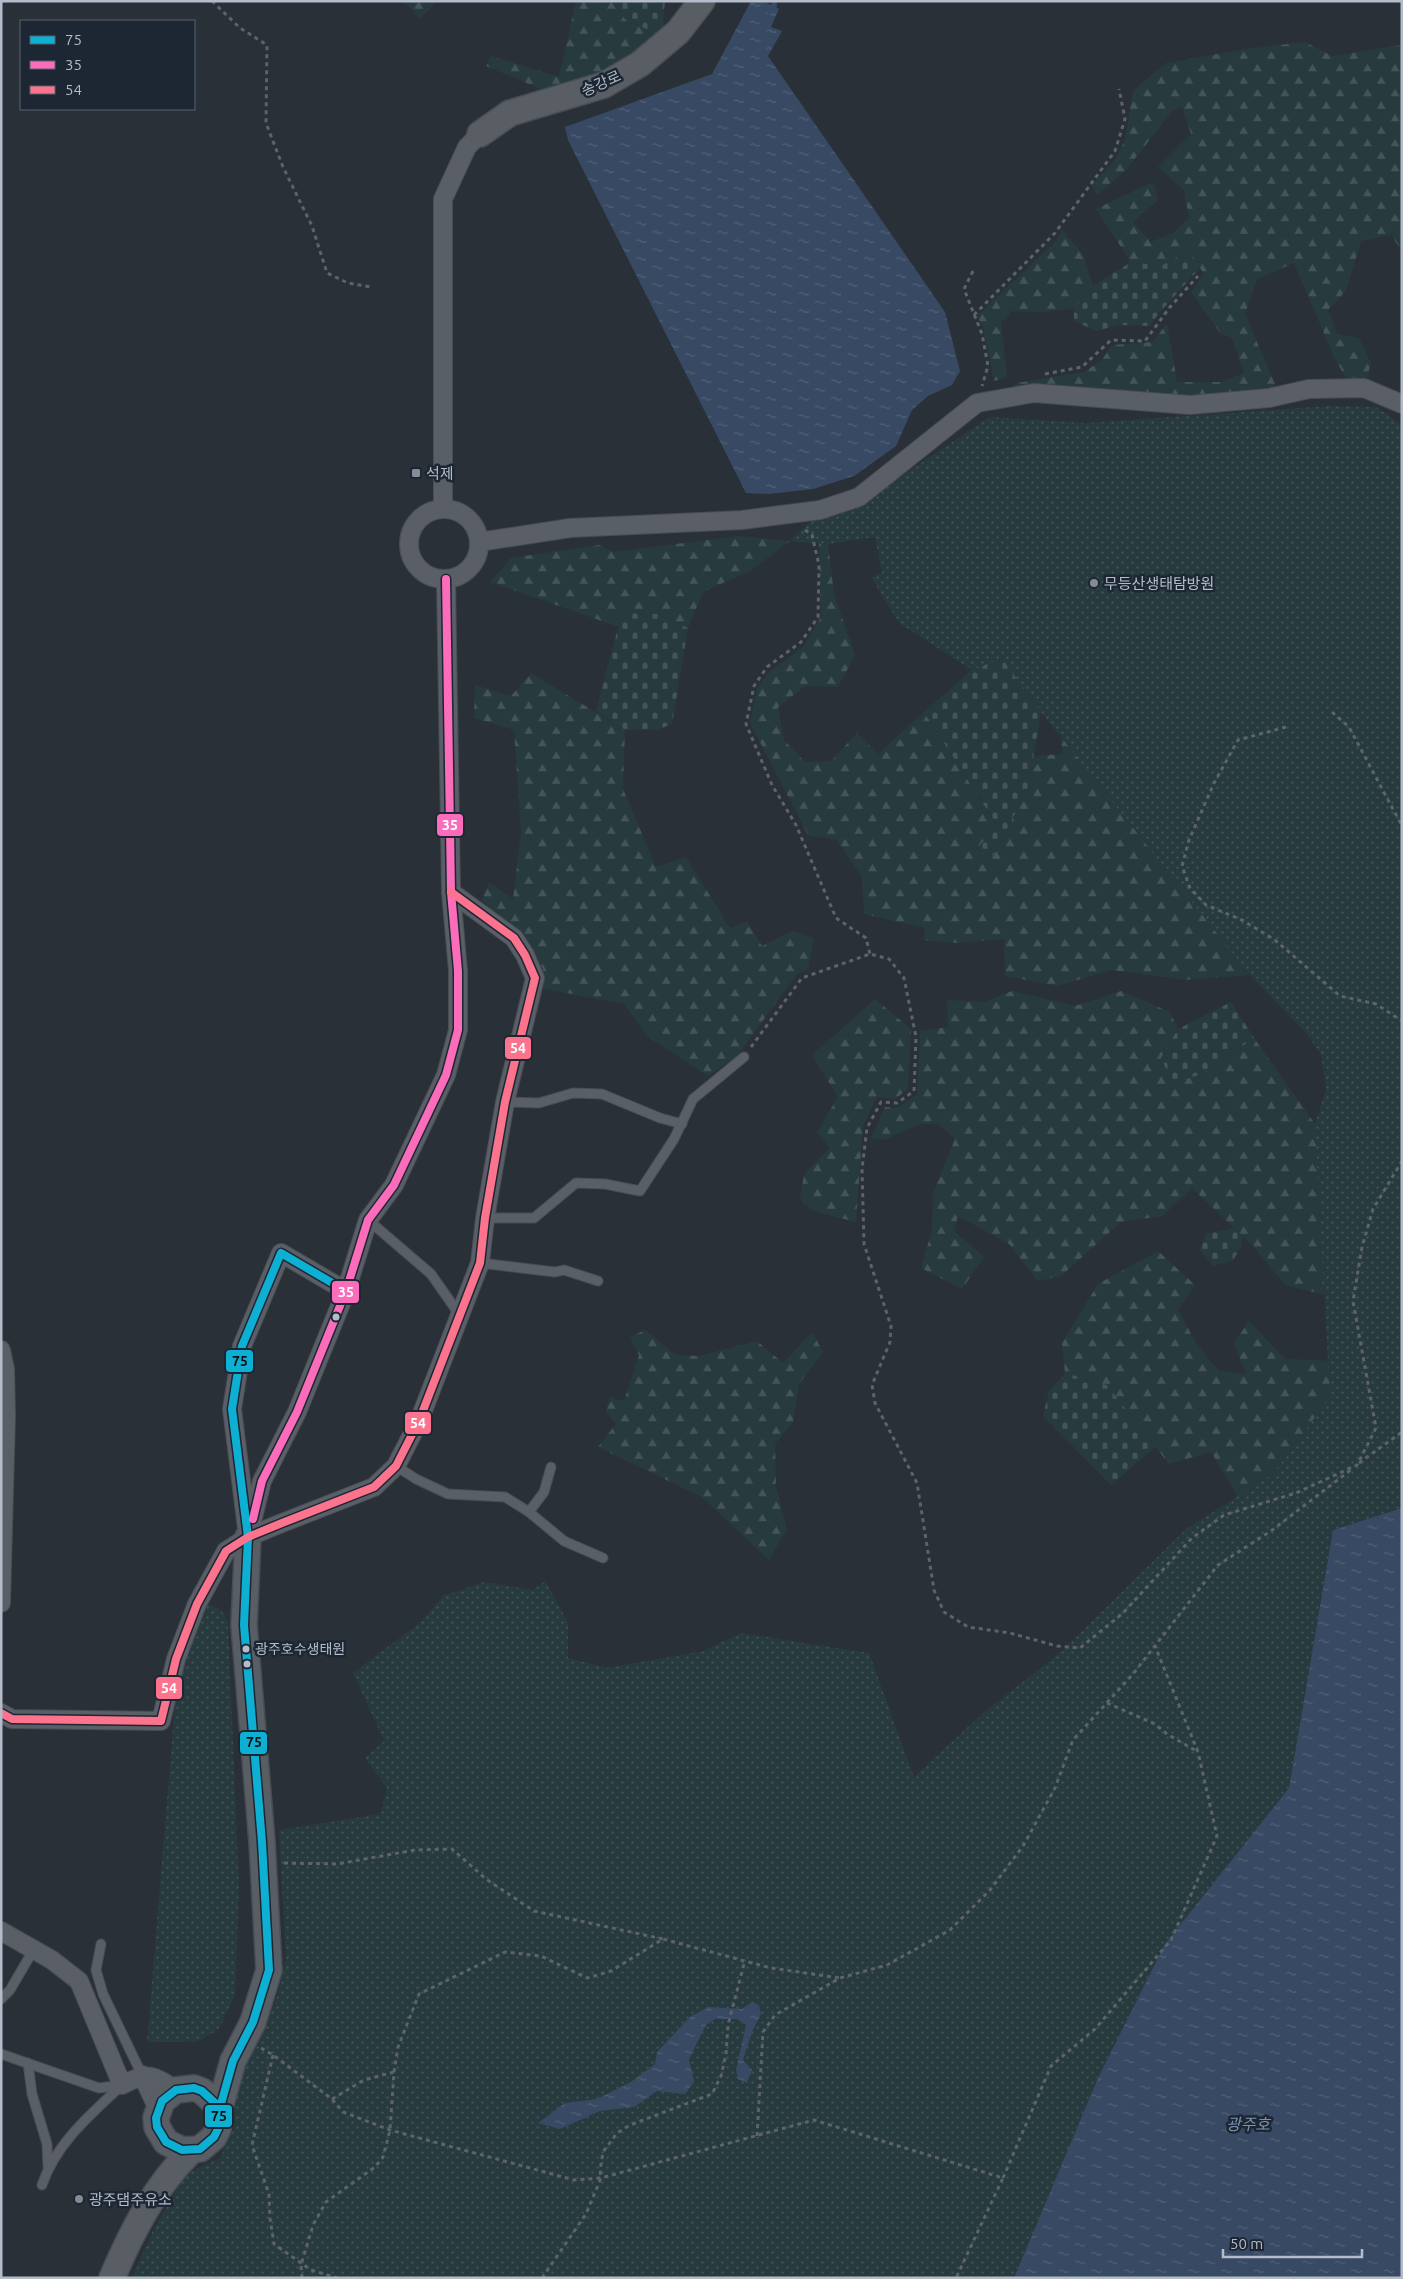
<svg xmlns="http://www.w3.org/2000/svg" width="1403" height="2279" font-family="Ubuntu,'Noto Sans KR',sans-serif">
  <defs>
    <pattern id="forest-firs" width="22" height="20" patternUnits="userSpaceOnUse" patternTransform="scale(1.25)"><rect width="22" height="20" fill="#273a3e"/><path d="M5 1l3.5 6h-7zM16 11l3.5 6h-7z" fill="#445559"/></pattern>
    <pattern id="cemetery-stones" width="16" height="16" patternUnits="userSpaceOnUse" patternTransform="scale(1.25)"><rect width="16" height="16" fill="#273a3e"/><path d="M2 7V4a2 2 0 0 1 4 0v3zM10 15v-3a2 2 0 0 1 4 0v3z" fill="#445559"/></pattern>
    <pattern id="park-dots" width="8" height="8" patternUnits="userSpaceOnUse" patternTransform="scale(1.25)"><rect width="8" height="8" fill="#273a3e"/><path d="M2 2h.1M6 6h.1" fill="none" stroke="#445559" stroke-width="1.8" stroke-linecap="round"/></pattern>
    <pattern id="water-ripples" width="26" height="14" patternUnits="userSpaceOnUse" patternTransform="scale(1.25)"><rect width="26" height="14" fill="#384963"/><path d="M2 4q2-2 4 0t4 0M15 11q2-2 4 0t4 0" fill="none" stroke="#526178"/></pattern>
  </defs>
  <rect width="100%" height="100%" fill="#2a3038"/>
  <g fill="url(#forest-firs)">
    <polygon points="404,1 437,1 420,19"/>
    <polygon points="576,1 611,1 626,20 662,36 607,71 550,93 486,66 491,56 559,77"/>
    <polygon points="1305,42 1332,56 1401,45 1402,43 1402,251 1391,235 1361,241 1346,291 1328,310 1337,334 1359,338 1371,363 1365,384 1347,380 1335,359 1294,263 1257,279 1245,314 1277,389 1193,400 1009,390 1016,383 1084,372 1102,360 1112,345 1153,342 1167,323 1177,382 1221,382 1244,373 1232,338 1220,333 1191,292 1204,274 1189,252 1161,266 1131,262 1096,209 1153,182 1158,200 1133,222 1151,242 1173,233 1189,218 1184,190 1158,167 1191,134 1182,107 1173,110 1126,170 1097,195 1092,185 1115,160 1125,140 1133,91 1166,63 1247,49"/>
    <polygon points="1062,230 1083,254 1093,286 1074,308 1047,312 1012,311 1001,323 1007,377 994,381 983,327 977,316 1056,241"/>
    <polygon points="738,536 790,541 752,570 703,592 688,628 657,614 622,613 619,627 490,582 511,558 599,545 613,552"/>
    <polygon points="819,543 828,544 834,594 855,655 838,687 805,686 778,707 784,740 805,762 831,761 857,733 878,754 924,712 997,826 975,851 990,862 1028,788 1033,756 1063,754 1058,719 1338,998 1349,1301 1285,1285 1252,1245 1192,1188 1162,1216 1121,1222 1061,1276 1038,1281 1009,1244 958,1216 954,1231 984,1257 962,1289 921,1268 932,1230 933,1193 955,1139 938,1124 920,1124 884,1140 871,1138 885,1107 897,1108 917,1094 920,1031 948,1027 947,1000 984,1002 1012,991 1075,1006 1121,991 1170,1012 1178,1029 1161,1058 1199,1075 1254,1038 1315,1124 1331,1111 1339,1079 1306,1033 1250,975 1185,980 1112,970 1057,986 1005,976 1004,939 957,943 923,940 925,928 864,914 862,877 837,840 808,835 750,723 757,688 768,673 803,647 821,617"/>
    <polygon points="531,673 625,730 623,789 656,867 686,857 730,928 747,921 762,946 792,931 814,938 808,969 797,974 737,1056 708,1076 647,1036 624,1004 541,988 543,969 525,944 482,900 489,882 513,899 521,833 514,730 474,718 475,685 511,696"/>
    <polygon points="875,999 911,1029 908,1089 895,1099 877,1097 863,1125 856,1222 813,1211 800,1199 804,1174 830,1148 817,1132 838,1097 812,1055"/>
    <polygon points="1158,1251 1195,1285 1178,1310 1196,1343 1219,1371 1246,1374 1234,1343 1249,1321 1285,1359 1337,1361 1372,1428 1242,1504 1211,1452 1169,1464 1107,1385 1065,1373 1062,1343 1098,1284"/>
    <polygon points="645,1330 676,1355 699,1356 757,1341 783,1363 812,1332 823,1352 799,1384 793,1422 775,1444 776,1487 787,1529 769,1560 702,1497 598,1447 616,1424 606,1412 610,1397 624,1401 639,1355 630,1337"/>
  </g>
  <g fill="url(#cemetery-stones)">
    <polygon points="611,1 665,1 662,36 626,20"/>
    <polygon points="1189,251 1200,268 1159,313 1150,326 1119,325 1096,331 1074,321 1074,308 1093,286 1131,262 1161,266"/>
    <polygon points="622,613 657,614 688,628 672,724 657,730 625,730 596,711"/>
    <polygon points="1002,658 1041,712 1028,788 990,862 975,852 997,825 924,712 972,670"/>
    <polygon points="1231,1002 1254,1038 1199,1075 1173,1083 1161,1058 1178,1029"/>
    <polygon points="1234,1228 1243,1236 1241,1247 1233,1260 1213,1266 1200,1250 1206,1234"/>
    <polygon points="1065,1373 1107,1385 1155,1447 1111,1485 1043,1416 1049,1391"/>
  </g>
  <g fill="url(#park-dots)">
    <polygon points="1328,406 1376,407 1402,425 1402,1508 1333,1530 1289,1788 1165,1944 1098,2078 1014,2278 132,2278 152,2232 186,2174 220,2158 234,2127 235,2081 257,2046 277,1997 286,1959 279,1830 380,1814 387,1788 365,1758 384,1741 353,1673 421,1622 443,1596 484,1582 533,1590 545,1581 568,1622 568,1658 607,1668 703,1651 741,1633 869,1653 914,1777 982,1714 1061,1652 1186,1529 1273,1474 1330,1397 1315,1124 1326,1089 1321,1054 1306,1033 1250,975 1041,712 1002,658 972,670 899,623 871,577 882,573 875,537 828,544 790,541 814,518 856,506 990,417 1087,423"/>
    <polygon points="203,1601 222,1611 228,1623 239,1887 235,1995 219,2029 198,2042 147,2042 176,1693"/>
  </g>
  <g fill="url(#water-ripples)">
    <polygon points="751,1 763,1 779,9 771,27 782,31 768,56 945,312 960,371 952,385 928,396 912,410 896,446 854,476 813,489 769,494 746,493 568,140 565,127 712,74"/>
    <polygon points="1402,1508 1402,2278 1014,2278 1098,2078 1165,1944 1289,1788 1333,1530"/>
    <polygon points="752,2002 759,2005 761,2014 752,2032 743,2060 752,2070 747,2083 738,2079 736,2070 746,2025 737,2019 715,2019 706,2025 689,2059 694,2082 685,2094 657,2091 634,2107 600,2111 560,2129 538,2123 565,2103 597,2099 631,2082 655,2064 657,2052 691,2016 709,2007 742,2009"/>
  </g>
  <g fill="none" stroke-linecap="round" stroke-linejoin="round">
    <polyline stroke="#384963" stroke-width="5.5" points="770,11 774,7 774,1"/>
    <g stroke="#484c53" stroke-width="11">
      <g id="lane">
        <polyline points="505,1102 539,1103 573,1093 602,1094 660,1118 682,1124"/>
        <polyline points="485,1218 534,1218 576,1183 605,1184 640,1191 674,1139 693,1099 744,1057"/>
        <polyline points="368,1220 431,1274 459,1314"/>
        <polyline points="480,1263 555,1272 564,1270 598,1281"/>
        <polyline points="396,1466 416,1479 448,1494 505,1497 529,1512 564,1541 603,1558"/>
        <polyline points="529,1512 544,1492 551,1467"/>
        <polyline points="101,1944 96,1970 103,1994 142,2075"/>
        <polyline points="1,1999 10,1990 34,1949"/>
        <path d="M 1,2054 L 99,2088 L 122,2085 C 91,2114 56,2143 42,2185"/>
        <polyline points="28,2063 32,2094 47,2144 48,2167"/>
      </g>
    </g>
    <g stroke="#484c53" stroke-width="20">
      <g id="street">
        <polyline points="443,509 443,199 467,147 480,134"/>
        <circle cx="444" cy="544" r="35"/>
        <polyline points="479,542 570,528 742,520 820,510 859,497 977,403 1034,393 1190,405 1269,398 1309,389 1364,388 1402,404"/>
        <polyline points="1,1350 5,1369 6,1415 1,1603"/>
        <polyline points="247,1528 232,1409 242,1346 281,1253 346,1291"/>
        <polyline points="248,1537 262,1481 297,1412 346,1291 368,1220 394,1185 446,1075 458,1030 458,971 451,892 446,579"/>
        <polyline points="1,1713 12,1719 161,1721 176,1659 197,1604 226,1551 248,1537 282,1523 374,1487 396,1466 419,1421 480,1263 485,1218 505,1102 535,978 525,955 514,938 451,892"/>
        <path d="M 1,1931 L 52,1960 L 79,1981 L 122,2085 C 147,2071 153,2075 176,2090"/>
        <polyline points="142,2075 158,2109"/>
      </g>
    </g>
    <g stroke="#484c53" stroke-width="28">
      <g id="secondary">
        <polyline points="480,134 510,113 604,85 640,64 678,32 702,1"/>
        <polyline points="219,2111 215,2103 202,2091 194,2088 176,2090 162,2101 156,2118 157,2127 166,2142 182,2150 200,2149 214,2137 218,2129 219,2111 233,2061 253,2022 269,1970 262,1842 244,1625 248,1537"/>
        <path d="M 112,2278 C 132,2231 155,2186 191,2151"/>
      </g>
    </g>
    <g stroke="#5d636a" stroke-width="3" stroke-dasharray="4 4" stroke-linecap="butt">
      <polyline points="212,1 240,28 267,45 266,123 283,167 312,226 327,273 348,283 371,287"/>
      <polyline points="973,271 964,289 982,334 988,366 982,386"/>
      <polyline points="974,315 1055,233 1115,151 1125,119 1119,89"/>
      <polyline points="1045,374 1082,367 1111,340 1145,341 1170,307 1198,276"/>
      <polyline points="805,530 812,535 819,565 818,617 801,642 767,667 754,686 746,724 772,785 796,825 836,918 866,938 870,954"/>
      <polyline points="1332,712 1349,727 1402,826"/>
      <polyline points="1286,727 1238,740 1214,783 1189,840 1182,866 1190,888 1206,905 1242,920 1275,940 1340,996 1376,1004 1402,1021"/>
      <polyline points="751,1047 802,978 870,954 889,959 904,978 916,1037 914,1091 897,1103 881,1102 867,1128 862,1169 864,1244 891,1326 890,1342 872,1385 875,1403 917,1483 934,1590 944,1612 968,1627 1010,1633 1057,1646 1080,1648 1123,1613 1192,1538 1224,1515 1296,1493 1357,1465 1376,1428 1353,1301 1362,1247 1373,1209 1402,1161"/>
      <polyline points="1359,1463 1402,1432"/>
      <polyline points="1107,1703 1155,1724 1167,1734 1198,1752 1155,1646"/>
      <polyline points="284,1863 337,1864 415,1850 452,1849 486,1879 534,1911 663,1939"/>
      <polyline points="261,2048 273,2055 332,2099 343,2112 390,2130 574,2180 601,2178 814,2120 1003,2178 956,2278"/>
      <polyline points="273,2055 252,2145 269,2194 270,2218 274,2244 311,2270 338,2278"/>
      <polyline points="332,2099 364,2080 394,2072"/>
      <polyline points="757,2136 763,2032 775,2015 840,1978 887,1965 950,1930 990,1890 1023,1846 1055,1788 1073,1740 1133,1674 1218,1565 1271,1531 1352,1469"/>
      <polyline points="1003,2178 1051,2066 1095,2029 1171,1940 1217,1836 1198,1752"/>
      <polyline points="302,2278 301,2265 313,2225 326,2202 375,2167 383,2157 390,2130 394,2072 398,2047 419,1994 505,1952 541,1956 587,1978 611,1971 663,1939 771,1968 840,1978"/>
      <polyline points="542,2278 586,2214 601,2178 600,2170 603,2152 617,2133 630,2125 712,2094 721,2076 726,2054 728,2025 745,1960"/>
    </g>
    <use href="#lane" stroke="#5a5e66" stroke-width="9"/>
    <use href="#street" stroke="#5a5e66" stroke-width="18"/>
    <use href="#secondary" stroke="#595d64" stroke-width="25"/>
    <g stroke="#1d2633" stroke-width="11">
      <polyline id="bus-1" points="219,2111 215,2103 202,2091 194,2088 176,2090 162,2101 156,2118 157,2127 166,2142 182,2150 200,2149 214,2137 218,2129 219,2111 233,2061 253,2022 269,1970 262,1842 244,1625 248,1537 232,1409 242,1346 281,1253 346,1291"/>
    </g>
    <g stroke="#1d2633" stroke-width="11">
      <polyline id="bus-2" points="253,1519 262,1481 297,1412 346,1291 368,1220 394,1185 446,1075 458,1030 458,971 451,892 446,579"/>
    </g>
    <g stroke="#1d2633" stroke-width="11">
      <polyline id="bus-3" points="1,1713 12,1719 161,1721 176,1659 197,1604 226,1551 248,1537 282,1523 374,1487 396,1466 419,1421 480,1263 485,1218 505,1102 535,978 525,955 514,938 451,892"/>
    </g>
    <use href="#bus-1" stroke="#0dafd3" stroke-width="8"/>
    <use href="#bus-2" stroke="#fb6dba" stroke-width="8"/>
    <use href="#bus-3" stroke="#fc738d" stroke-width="8"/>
  </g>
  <g fill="#848b96" stroke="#1d2633" stroke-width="2">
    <rect x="411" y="468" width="10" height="10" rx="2.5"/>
    <circle cx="1094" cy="583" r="5"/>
    <circle cx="79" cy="2199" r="5"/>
  </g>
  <g fill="#b4bcc9" stroke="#1d2633" stroke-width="2">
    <circle cx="336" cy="1317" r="4.5"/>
    <circle cx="246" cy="1649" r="4.5"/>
    <circle cx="247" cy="1664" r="4.5"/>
  </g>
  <g text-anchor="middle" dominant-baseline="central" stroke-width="5" stroke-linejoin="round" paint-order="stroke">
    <g font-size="14" fill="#b4bcc9" stroke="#1d2633" text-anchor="start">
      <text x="255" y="1649">광주호수생태원</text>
    </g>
    <g font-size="15" fill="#b4bcc9" stroke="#1d2633">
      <text transform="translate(601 83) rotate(-24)">송강로</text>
    </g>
    <g font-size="15" fill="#b4bcc9" stroke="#1d2633" text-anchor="start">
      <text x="426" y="473">석제</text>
      <text x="1104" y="583">무등산생태탐방원</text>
      <text x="89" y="2199">광주댐주유소</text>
    </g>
    <g font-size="16" font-style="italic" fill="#7c92b1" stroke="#1d2633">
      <text x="1248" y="2124">광주호</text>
    </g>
  </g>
  <g stroke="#1d2633" stroke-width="2">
    <rect x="436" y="813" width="28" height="24" rx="5" fill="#fb6dba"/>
    <rect x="504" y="1036" width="28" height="24" rx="5" fill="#fc738d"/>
    <rect x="331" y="1280" width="29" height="24" rx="5" fill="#fb6dba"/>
    <rect x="225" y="1349" width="29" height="24" rx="5" fill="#0dafd3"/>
    <rect x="404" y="1411" width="28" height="24" rx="5" fill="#fc738d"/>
    <rect x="155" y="1676" width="28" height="24" rx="5" fill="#fc738d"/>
    <rect x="239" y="1731" width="29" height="24" rx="5" fill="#0dafd3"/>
    <rect x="204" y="2104" width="29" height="24" rx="5" fill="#0dafd3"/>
  </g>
  <g font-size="14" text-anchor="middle" font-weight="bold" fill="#fff">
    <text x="450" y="830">35</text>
    <text x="518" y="1053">54</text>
    <text x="346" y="1297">35</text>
    <text x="418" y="1428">54</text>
    <text x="169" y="1693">54</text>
  </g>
  <g font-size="14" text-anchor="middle" font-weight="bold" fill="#111">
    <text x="240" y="1366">75</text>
    <text x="254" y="1747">75</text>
    <text x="219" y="2121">75</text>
  </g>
  <rect width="1403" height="2279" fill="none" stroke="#b4bcc9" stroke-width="5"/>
  <rect x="20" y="20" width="175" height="90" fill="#1d2633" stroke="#59626f"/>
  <rect x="30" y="36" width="25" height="8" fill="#0dafd3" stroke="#59626f"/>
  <text x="65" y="45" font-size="15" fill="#b4bcc9">75</text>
  <rect x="30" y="61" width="25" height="8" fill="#fb6dba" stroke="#59626f"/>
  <text x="65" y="70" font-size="15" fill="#b4bcc9">35</text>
  <rect x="30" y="86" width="25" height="8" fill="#fc738d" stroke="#59626f"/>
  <text x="65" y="95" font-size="15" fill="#b4bcc9">54</text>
  <path d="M1223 2249v8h139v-8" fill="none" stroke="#b4bcc9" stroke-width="2.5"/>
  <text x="1230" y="2249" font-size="15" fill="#b4bcc9" stroke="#1d2633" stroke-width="4" paint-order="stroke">50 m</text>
</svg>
